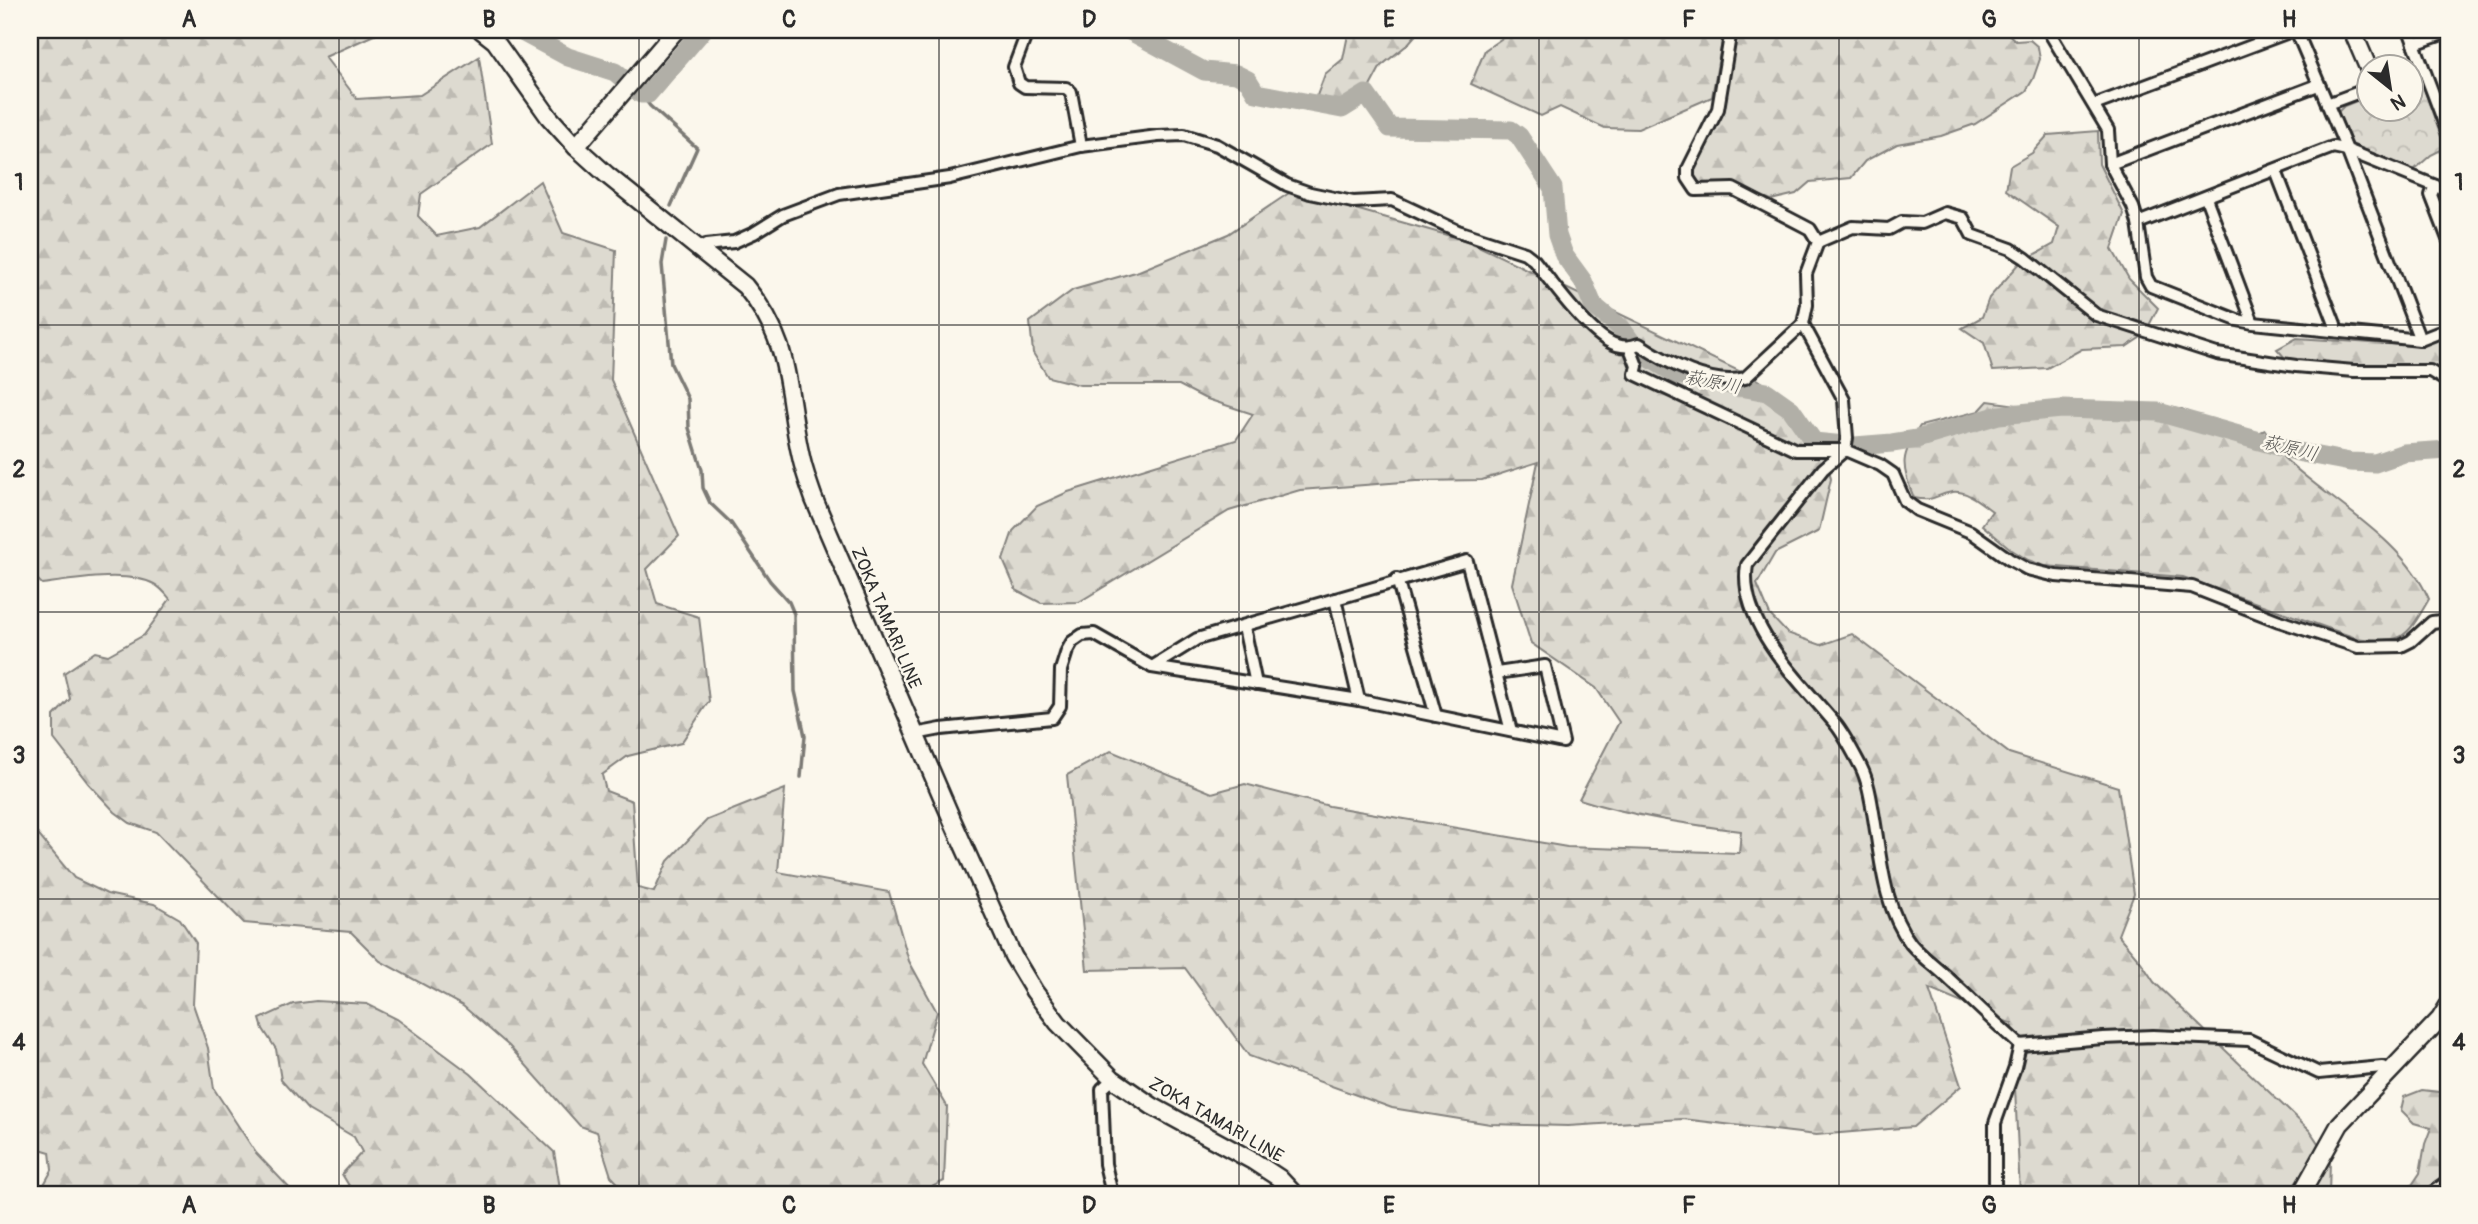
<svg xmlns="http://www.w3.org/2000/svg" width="2478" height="1224" font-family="Pangolin,'Klee One',sans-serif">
  <defs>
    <pattern id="forest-firs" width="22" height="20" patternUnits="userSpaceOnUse" patternTransform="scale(1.75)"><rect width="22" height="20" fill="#dddad0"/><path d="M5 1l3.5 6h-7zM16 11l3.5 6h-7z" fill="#bebbb3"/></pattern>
    <pattern id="park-crowns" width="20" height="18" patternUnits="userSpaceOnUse" patternTransform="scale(1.75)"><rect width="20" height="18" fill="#dddad0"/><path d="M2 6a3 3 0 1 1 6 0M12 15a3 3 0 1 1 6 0" fill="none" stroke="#bebbb3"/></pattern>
  </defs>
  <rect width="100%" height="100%" fill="#fbf7ec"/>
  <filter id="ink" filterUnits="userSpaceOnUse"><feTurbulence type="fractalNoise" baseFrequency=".0143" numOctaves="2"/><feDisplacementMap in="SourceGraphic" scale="14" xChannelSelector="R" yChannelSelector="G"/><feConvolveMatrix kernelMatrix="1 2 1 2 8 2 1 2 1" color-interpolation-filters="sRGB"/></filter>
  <g filter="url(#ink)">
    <g fill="url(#forest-firs)" stroke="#84827e" stroke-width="2">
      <path d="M 30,30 L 385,30 L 325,57 L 357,99 L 420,95 L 479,57 L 492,144 L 421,194 L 418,216 L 437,236 L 480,227 L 540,181 L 563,233 L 616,250 L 611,380 L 679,536 L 647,569 L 657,604 L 699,617 L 709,701 L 681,743 L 628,756 L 602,775 L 606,791 L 632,801 L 638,888 L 654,892 L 668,861 L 707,820 L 785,789 L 778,872 L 889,892 L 909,961 L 937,1012 L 922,1064 L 947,1106 L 944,1181 L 918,1194 L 628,1194 L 611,1176 L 597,1132 L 580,1126 L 509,1046 L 463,1006 L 380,961 L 351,932 L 244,923 L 156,832 L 130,823 L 115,812 L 88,783 L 54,739 L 54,716 L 70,699 L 64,673 L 95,652 L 108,655 L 144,635 L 170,599 C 166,594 160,587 154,584 C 126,570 72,580 42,584 L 34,576 L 30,576 Z"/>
      <polygon points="1349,30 1420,30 1407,45 1381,66 1366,94 1341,107 1315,101 1325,74 1343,59"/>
      <polygon points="1514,30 1724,30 1712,97 1638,129 1605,128 1560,107 1541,116 1471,84 1485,50"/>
      <polygon points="1737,30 2004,30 2016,41 2030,40 2038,47 2040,59 2033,79 2026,91 1975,124 1941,136 1897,144 1865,161 1851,178 1810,182 1796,194 1771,200 1732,184 1702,186 1695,179 1692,168 1723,111"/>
      <polygon points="2098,131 2099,164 2124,214 2112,249 2129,279 2158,308 2144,335 2126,347 2082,349 2047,368 1993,371 1984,343 1962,328 1982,317 1989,298 2020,263 2054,244 2059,227 2006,190 2010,166 2032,153 2048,135"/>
      <path d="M 1292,191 L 1468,241 L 1762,382 L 1803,413 L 1825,449 L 1831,479 L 1819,531 L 1775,553 L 1757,584 L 1770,615 L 1787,633 L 1821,645 L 1852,634 L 2009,753 L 2118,787 L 2134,894 L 2118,935 L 2141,962 L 2154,982 L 2310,1131 L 2330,1161 L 2329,1194 L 2020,1194 L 2012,1024 L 1929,989 L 1961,1086 L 1913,1127 L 1816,1135 L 1683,1119 L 1568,1126 L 1490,1124 L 1392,1108 L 1249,1056 L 1185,968 L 1087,970 L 1067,775 L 1111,751 L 1212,793 L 1245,784 L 1329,806 L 1567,847 L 1739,853 L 1741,831 C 1685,824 1632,816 1579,799 L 1619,722 L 1596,688 L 1531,643 L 1512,584 L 1538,462 L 1482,480 L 1416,481 L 1300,490 L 1229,511 L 1079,602 L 1041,603 L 1016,590 L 1003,560 L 1013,531 L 1037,506 L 1068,492 L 1236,440 L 1253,414 L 1204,398 L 1179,385 L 1080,385 L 1048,377 L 1033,353 L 1030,322 L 1073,290 L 1139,271 L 1228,234 Z"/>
      <polygon points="2448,335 2448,379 2435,369 2335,367 2286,359 2277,349 2297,338 2417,346"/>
      <path d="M 1988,401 L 2060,411 L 2182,409 L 2241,441 L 2265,430 C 2271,439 2275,450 2283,457 C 2330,502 2402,537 2429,599 C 2406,639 2404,644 2356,638 L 2183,577 L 2045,566 L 2028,560 L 2012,550 L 1982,525 L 1992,511 C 1981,503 1967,490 1952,492 C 1933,495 1937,502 1914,498 C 1900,465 1901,455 1920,426 L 1979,411 Z"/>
      <polygon points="30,828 36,832 74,878 107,894 154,904 180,919 196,943 193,1004 208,1048 214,1089 256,1153 295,1194 42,1194 41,1190 52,1170 50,1152 30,1146"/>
      <polygon points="316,1001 367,1004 397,1019 471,1074 554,1152 561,1194 354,1194 342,1174 362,1152 354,1137 308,1110 281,1080 276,1049 263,1029 260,1019 293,1004"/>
      <polygon points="2422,1090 2448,1093 2448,1179 2424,1194 2406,1194 2420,1173 2425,1144 2431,1128 2414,1123 2401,1110 2404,1097"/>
    </g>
    <polygon fill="url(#park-crowns)" stroke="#84827e" stroke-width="2" points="2414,79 2422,83 2445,148 2431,155 2414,170 2352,145 2338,112 2344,106 2369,96 2370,108 2412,108 2412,80"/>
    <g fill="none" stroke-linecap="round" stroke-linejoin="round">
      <g stroke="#7b7a75" stroke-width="3.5">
        <polyline points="641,94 650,106 697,148 671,206"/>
        <polyline points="666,240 662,264 671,364 688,399 689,428 702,470 703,488 710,503 731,523 770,581 789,602 794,614 795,691 805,736 801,777"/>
      </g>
      <g stroke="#b1afa7" stroke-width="19">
        <polyline points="518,30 568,57 615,72 641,94 648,94 703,30"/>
        <polyline points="1128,30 1204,71 1236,74 1248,80 1256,93 1342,109 1366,94 1390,128 1511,130 1519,136 1553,188 1557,235 1564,255 1583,281 1593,305 1622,329 1638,351 1677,375 1767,392 1791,409 1814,442 1855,446 1892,443 1917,439 1999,415 2062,409 2158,412 2302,453 2350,462 2375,463 2404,453 2448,450"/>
      </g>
      <g stroke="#2b2b2b" stroke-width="16">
        <g id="street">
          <polyline points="1028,30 1014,67 1019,83 1025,87 1066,88 1071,92 1081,146"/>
          <path d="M 1731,30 L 1718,109 L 1688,169 L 1688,178 L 1696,190 L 1733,189 L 1810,229 L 1818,242 L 1806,274 L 1807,305 L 1803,324 L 1844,400 L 1847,438 L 1845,450 L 1823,469 L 1747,565 C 1737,624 1803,684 1837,726 C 1846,738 1854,754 1861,767 C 1869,783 1871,801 1874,818 C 1881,860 1884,909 1911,944 C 1922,957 1938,968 1950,980 C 1974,1002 1996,1024 2020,1045 L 2103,1038 L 2153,1036 L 2249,1040 L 2319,1073 L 2382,1067 L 2391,1070"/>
          <polyline points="2048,30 2108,130 2110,164 2133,207 2138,223 2146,277 2151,286 2237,320 2253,323 2420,340 2448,329"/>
          <polyline points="2296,30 2347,150 2448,191"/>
          <polyline points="2409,30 2448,133"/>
          <polyline points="2414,44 2448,32"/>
          <polyline points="2327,104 2370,88"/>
          <polyline points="2094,105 2294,30"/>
          <polyline points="2110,164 2318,85"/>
          <polyline points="2276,171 2335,324 2335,331"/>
          <polyline points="2435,186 2431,195 2448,239"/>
          <polyline points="2206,198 2253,323"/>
          <polyline points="2138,223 2333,147 2347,150 2420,340"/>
          <polyline points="1818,242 1853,227 1889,229 1902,222 1922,223 1945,213 1963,218 1972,235 2011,249 2025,258 2096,315 2217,354 2296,366 2354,371 2430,371 2448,382"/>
          <path d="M 701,250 L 706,245 L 734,242 L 754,233 L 783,215 L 839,194 L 950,178 L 1081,146 L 1158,136 L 1184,135 L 1217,145 L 1287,185 L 1310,193 L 1353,202 L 1392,200 L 1458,231 L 1525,253 L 1534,260 C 1552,283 1584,327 1608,341 C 1618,347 1629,348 1639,344 C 1666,362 1712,387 1745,378 L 1803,324"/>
          <polyline points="1630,348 1637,366 1635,374 1796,450 1845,450 1880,465 1893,474 1905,501 1917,510 1971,532 2009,559 2027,569 2056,576 2192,587 2279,621 2358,647 2401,646 2411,641 2432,622 2448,620"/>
          <polyline points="1397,579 1436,716"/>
          <polyline points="1335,599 1359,700"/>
          <polyline points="1244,627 1256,684"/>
          <polyline points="1152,667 1197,639 1467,561 1511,731"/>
          <polyline points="915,734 941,729 1052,718 1060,706 1061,670 1067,651 1072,642 1082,635 1094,634 1152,667 1359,700 1563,742 1545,666 1497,673"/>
          <polyline points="1112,1194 1105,1164 1102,1089 1113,1079"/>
          <polyline points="1993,1194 1995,1185 1995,1123 2015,1067 2020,1045"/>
        </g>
      </g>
      <g stroke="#2b2b2b" stroke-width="21">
        <g id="secondary">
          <path d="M 481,30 L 495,41 L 549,117 L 576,147 L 607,175 L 745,286 C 794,345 785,388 801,457 C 804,471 809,485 814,499 L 953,822 L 1013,956 L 1034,991 L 1058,1023 L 1113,1079 L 1152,1106 L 1253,1161 L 1279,1178 L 1294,1194"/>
          <polyline points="2352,30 2370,72"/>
          <polyline points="576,147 676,30"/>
          <polyline points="2301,1194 2340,1124 2440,1019 2448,1006"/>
          <polyline points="2435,1194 2448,1185"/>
        </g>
      </g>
      <use href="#street" stroke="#fbf7ec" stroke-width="10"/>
      <use href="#secondary" stroke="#fbf7ec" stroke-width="16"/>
    </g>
  </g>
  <path fill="none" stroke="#2b2b2b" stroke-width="2" stroke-opacity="0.55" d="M 339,30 L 339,1194M 639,30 L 639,1194M 939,30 L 939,1194M 1239,30 L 1239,1194M 1539,30 L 1539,1194M 1839,30 L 1839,1194M 2139,30 L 2139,1194M 30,325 L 2448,325M 30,612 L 2448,612M 30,899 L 2448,899"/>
  <g text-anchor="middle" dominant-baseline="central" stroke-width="5" stroke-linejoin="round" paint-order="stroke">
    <g font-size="18" fill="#2b2b2b" stroke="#fbf7ec">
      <text transform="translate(886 618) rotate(67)">ZOKA TAMARI LINE</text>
      <text transform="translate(1216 1120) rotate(30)">ZOKA TAMARI LINE</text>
    </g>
    <g font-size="19" font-style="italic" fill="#5a5956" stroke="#fbf7ec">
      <text transform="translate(1713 382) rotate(11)">萩原川</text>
      <text transform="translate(2290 448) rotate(14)">萩原川</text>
    </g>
  </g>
  <rect width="2478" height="1224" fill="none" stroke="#fbf7ec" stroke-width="77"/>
  <g transform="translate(2390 88) rotate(150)"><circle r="33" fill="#fbf7ec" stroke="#a8a59f" stroke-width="2"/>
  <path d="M0-5L12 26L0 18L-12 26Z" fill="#2b2b2b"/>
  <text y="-10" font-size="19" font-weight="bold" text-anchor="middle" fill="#2b2b2b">N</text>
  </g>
  <rect x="38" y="38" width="2402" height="1148" fill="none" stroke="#2b2b2b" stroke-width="2.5"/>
  <g font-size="23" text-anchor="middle" font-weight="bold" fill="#2b2b2b">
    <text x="189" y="27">A</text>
    <text x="489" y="27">B</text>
    <text x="789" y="27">C</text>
    <text x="1089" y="27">D</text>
    <text x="1389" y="27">E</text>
    <text x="1689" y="27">F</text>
    <text x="1989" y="27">G</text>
    <text x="2289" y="27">H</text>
    <text x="19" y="190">1</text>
    <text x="2459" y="190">1</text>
    <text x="19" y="477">2</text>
    <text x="2459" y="477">2</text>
    <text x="19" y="763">3</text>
    <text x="2459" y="763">3</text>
    <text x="19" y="1050">4</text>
    <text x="2459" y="1050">4</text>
    <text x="189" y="1213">A</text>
    <text x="489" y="1213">B</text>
    <text x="789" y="1213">C</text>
    <text x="1089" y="1213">D</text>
    <text x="1389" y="1213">E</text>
    <text x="1689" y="1213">F</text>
    <text x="1989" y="1213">G</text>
    <text x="2289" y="1213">H</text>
  </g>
</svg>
